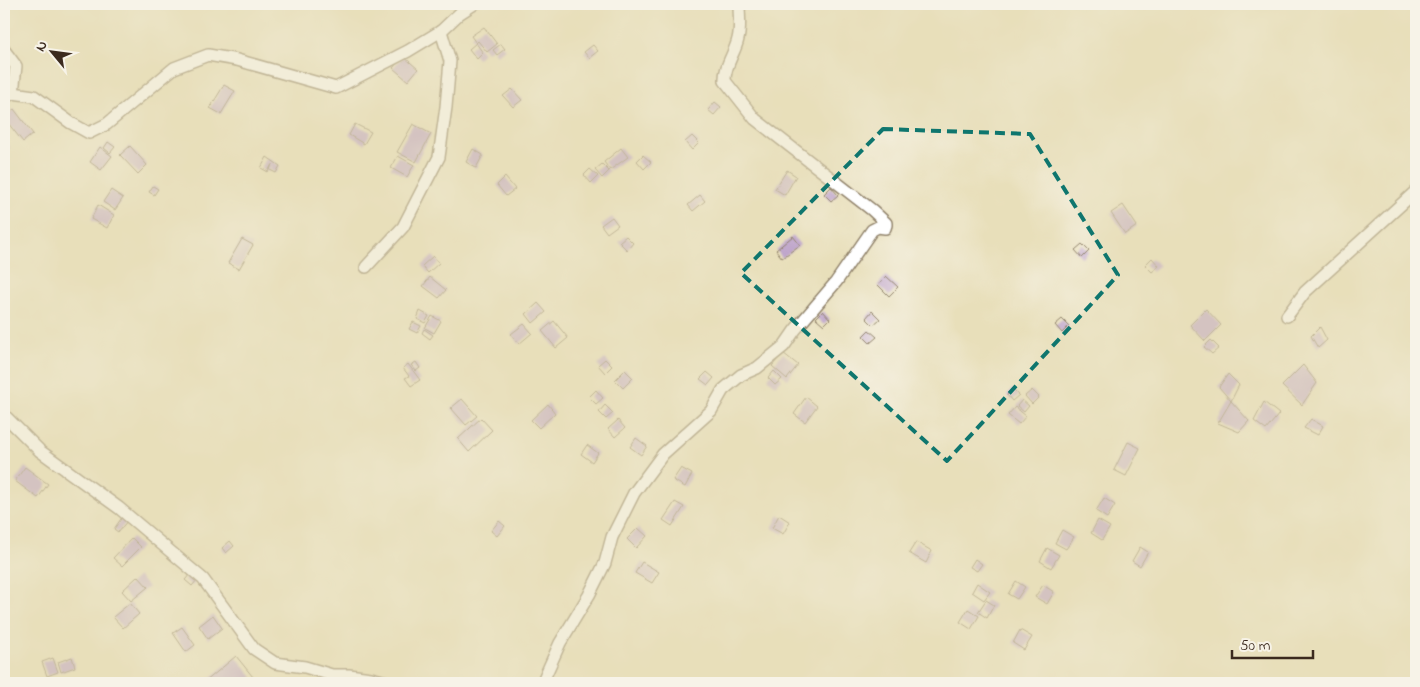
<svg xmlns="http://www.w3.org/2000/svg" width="1420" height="687" font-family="'Indie Flower',sans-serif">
  <rect width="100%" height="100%" fill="#f7f3e8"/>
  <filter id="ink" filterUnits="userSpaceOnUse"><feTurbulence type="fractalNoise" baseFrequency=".02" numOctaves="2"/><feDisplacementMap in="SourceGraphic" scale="10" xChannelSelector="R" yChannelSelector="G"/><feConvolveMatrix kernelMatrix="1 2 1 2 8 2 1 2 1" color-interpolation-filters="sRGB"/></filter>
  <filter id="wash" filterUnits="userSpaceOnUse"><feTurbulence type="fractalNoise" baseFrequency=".0096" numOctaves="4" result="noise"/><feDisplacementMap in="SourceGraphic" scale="20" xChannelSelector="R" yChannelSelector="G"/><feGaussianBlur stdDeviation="1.12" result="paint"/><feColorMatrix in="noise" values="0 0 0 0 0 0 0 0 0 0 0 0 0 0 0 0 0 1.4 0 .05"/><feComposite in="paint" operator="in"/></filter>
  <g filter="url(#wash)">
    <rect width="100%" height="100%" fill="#e8dfba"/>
    <g id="blocks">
      <g fill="#bda3ca">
        <polygon points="484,27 497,44 487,52 478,41 476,43 471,36"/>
        <polygon points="476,43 483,53 477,59 469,49"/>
        <polygon points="501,44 505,49 497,55 493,50"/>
        <polygon points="593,45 598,51 589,58 584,52"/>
        <polygon points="403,56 418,69 408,81 393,68"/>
        <polygon points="224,85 235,91 221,114 210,108"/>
        <polygon points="512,89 522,100 513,107 503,96"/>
        <polygon points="715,102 721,107 714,115 708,110"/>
        <polygon points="14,109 33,134 23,142 4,118"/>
        <polygon points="355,124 371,132 364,144 349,135"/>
        <polygon points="413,124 431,134 416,162 397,152"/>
        <polygon points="692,136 699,143 692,150 685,142"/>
        <polygon points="4,141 10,147 4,154"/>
        <polygon points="108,142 115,147 110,153 104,148"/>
        <polygon points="130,146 147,165 138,174 120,155"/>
        <polygon points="100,147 112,156 101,170 90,162"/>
        <polygon points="621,148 628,157 610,170 604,162"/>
        <polygon points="473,149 483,155 476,168 466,162"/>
        <polygon points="643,155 651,162 644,169 637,161"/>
        <polygon points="398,156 414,165 407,177 391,168"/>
        <polygon points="267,157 280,166 276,173 270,170 272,164 268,172 261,168"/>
        <polygon points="602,164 609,171 602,178 595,170"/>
        <polygon points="590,169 598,176 591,183 584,175"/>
        <polygon points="787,170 796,176 785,195 775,189"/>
        <polygon points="505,177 515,189 506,196 497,185"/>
        <polygon points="153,186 158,189 154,195 149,192"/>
        <polygon points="831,187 838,195 831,201 824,194"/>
        <polygon points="111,190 123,198 115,210 103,202"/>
        <polygon points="700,195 705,201 693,211 688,205"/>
        <polygon points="98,205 114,215 107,228 91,219"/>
        <polygon points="1123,205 1137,226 1125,234 1111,213"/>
        <polygon points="612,217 618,225 607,233 601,225"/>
        <polygon points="626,236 633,243 627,250 619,242"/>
        <polygon points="793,236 800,245 782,258 776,250"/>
        <polygon points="242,239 253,245 239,269 228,263"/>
        <polygon points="1082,244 1089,251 1082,258 1075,250"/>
        <polygon points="433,256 439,263 428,273 422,266"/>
        <polygon points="1152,258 1159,266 1152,272 1145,265"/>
        <polygon points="886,276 898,287 889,296 878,285"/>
        <polygon points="430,277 446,290 439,298 423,286"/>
        <polygon points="538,303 546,312 533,323 526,314"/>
        <polygon points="1206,309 1221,325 1205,341 1190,325"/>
        <polygon points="420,311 429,316 425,323 417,319"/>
        <polygon points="823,311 830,319 824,325 816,318"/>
        <polygon points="872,311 880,319 873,325 866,318"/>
        <polygon points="432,316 441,321 434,333 425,328"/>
        <polygon points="1062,319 1069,326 1062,333 1055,325"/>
        <polygon points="554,321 568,338 556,348 542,331"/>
        <polygon points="413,322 421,326 417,333 409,329"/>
        <polygon points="524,324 532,333 519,344 511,334"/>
        <polygon points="1320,327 1327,340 1318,348 1311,336"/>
        <polygon points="424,329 433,335 430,339 422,333"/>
        <polygon points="869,330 877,337 870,343 863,336"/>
        <polygon points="1211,340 1219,348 1212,354 1204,347"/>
        <polygon points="783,353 798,365 787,379 772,366"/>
        <polygon points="605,359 612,366 605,373 598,365"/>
        <polygon points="416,362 420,368 416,371 411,365"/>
        <polygon points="408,364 420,380 411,386 405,378 409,376 403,368"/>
        <polygon points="1303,365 1317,383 1302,405 1282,386"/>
        <polygon points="625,370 633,378 623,388 615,380"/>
        <polygon points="774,371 782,379 775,385 768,378"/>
        <polygon points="707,372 714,378 708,385 700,379"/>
        <polygon points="1228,374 1239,385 1231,401 1219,387"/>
        <polygon points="1013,389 1019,395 1012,401 1007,395"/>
        <polygon points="596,390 603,398 596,404 589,397"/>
        <polygon points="1032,390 1039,397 1032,404 1025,396"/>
        <polygon points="806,397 817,406 805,422 794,414"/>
        <polygon points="462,399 477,416 466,425 451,408"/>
        <polygon points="1022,400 1029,406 1024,412 1017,406"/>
        <polygon points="1231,401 1249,421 1239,432 1218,423"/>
        <polygon points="1264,402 1279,414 1266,430 1254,421"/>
        <polygon points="548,404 555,413 539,428 531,420"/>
        <polygon points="605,405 613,413 606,419 599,412"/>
        <polygon points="1015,407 1026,416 1019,424 1008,415"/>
        <polygon points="481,418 492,430 469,452 458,439"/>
        <polygon points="1311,419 1323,426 1318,435 1304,428"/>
        <polygon points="618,420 625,428 615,437 608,429"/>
        <polygon points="636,438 647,446 641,455 630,447"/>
        <polygon points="1128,442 1140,448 1126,476 1114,470"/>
        <polygon points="587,445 598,453 592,462 581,454"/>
        <polygon points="25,467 48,484 38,498 15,481"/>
        <polygon points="681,468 692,474 685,487 673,480"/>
        <polygon points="1104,498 1115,505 1107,518 1096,511"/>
        <polygon points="675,502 684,507 672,526 663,520"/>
        <polygon points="779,515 790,522 783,534 772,528"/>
        <polygon points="123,516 128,520 118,532 114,529"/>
        <polygon points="1098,520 1110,527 1102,540 1091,533"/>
        <polygon points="499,521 505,526 497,536 491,531"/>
        <polygon points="638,528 647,536 636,548 627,539"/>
        <polygon points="1062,530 1074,537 1066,549 1055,543"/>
        <polygon points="132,538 141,547 122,566 113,558"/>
        <polygon points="230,541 234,546 226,553 222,548"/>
        <polygon points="916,542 932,551 926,563 909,553"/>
        <polygon points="1140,547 1148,552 1140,566 1132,561"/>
        <polygon points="1047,548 1059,555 1051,568 1040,561"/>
        <polygon points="975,559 982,564 977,571 970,567"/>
        <polygon points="642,562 659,572 652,583 635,573"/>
        <polygon points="191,573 198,579 192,586 185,580"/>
        <polygon points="138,576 148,587 131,601 122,591"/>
        <polygon points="1016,581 1025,587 1017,599 1008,594"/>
        <polygon points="977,583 990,592 984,600 972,592"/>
        <polygon points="1043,585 1054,592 1047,604 1035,597"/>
        <polygon points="986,600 994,605 987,618 978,612"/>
        <polygon points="130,603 139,614 123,628 113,617"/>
        <polygon points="968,609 979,616 971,629 960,622"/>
        <polygon points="213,615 222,628 208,639 199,626"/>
        <polygon points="182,627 195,645 186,652 173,633"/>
        <polygon points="1020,630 1032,637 1024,650 1013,643"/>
        <polygon points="236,656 253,677 246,683 206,683 205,682"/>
        <polygon points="72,657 75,667 61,672 58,662"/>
        <polygon points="53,658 58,672 47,676 42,662"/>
      </g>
    </g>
  </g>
  <g filter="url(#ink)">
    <use href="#blocks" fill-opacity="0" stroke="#92846c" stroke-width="1"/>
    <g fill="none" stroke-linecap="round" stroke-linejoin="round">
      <g stroke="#92846c" stroke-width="14">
        <g id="minor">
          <polyline points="4,50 16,66 13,93 4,98"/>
          <polyline points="13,93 34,96 71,123 89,133 107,124 174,68 208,55 237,60 336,88 408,51 441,31 460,13 474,4"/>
          <polyline points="366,267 403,227 439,157 446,107 450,61 441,31"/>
          <polyline points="1287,316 1305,292 1416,191"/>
          <polyline points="4,415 40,451 119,508 203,579 254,649 275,663 305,667 332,675 349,675 371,678 390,683"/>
          <path d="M 542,683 L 560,643 L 589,595 L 605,563 L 612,537 L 634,493 L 663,454 L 711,411 L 723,390 L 741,375 L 757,368 L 784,346 L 795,330 L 836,282 L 872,230 L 878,227 L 885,228 L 886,225 L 886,223 L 872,210 L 755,119 L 725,81 C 724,66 735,53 738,39 C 741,28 739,16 739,4"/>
        </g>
      </g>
      <use href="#minor" stroke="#fff" stroke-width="11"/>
    </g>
  </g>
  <path d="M0 0H1420V687H0ZM 883,129 L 1030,134 L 1118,275 L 947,461 L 741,273 Z" fill="#e8dfba" fill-opacity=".55" fill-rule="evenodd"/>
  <path fill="none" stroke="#0f766e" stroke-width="4" stroke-dasharray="10 6" stroke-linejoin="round" d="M 883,129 L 1030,134 L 1118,275 L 947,461 L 741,273 Z"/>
  <rect width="1420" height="687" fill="none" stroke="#f7f3e8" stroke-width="20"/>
  <g transform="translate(52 52) rotate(299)" stroke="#f7f3e8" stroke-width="4" paint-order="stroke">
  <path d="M0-4L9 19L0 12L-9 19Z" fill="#3b2a1e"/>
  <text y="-8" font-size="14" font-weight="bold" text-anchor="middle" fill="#3b2a1e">N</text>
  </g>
  <path d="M1232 650v8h81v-8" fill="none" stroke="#3b2a1e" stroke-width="2.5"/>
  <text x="1240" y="650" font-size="15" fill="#3b2a1e" stroke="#f7f3e8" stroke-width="4" paint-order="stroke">50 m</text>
</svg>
